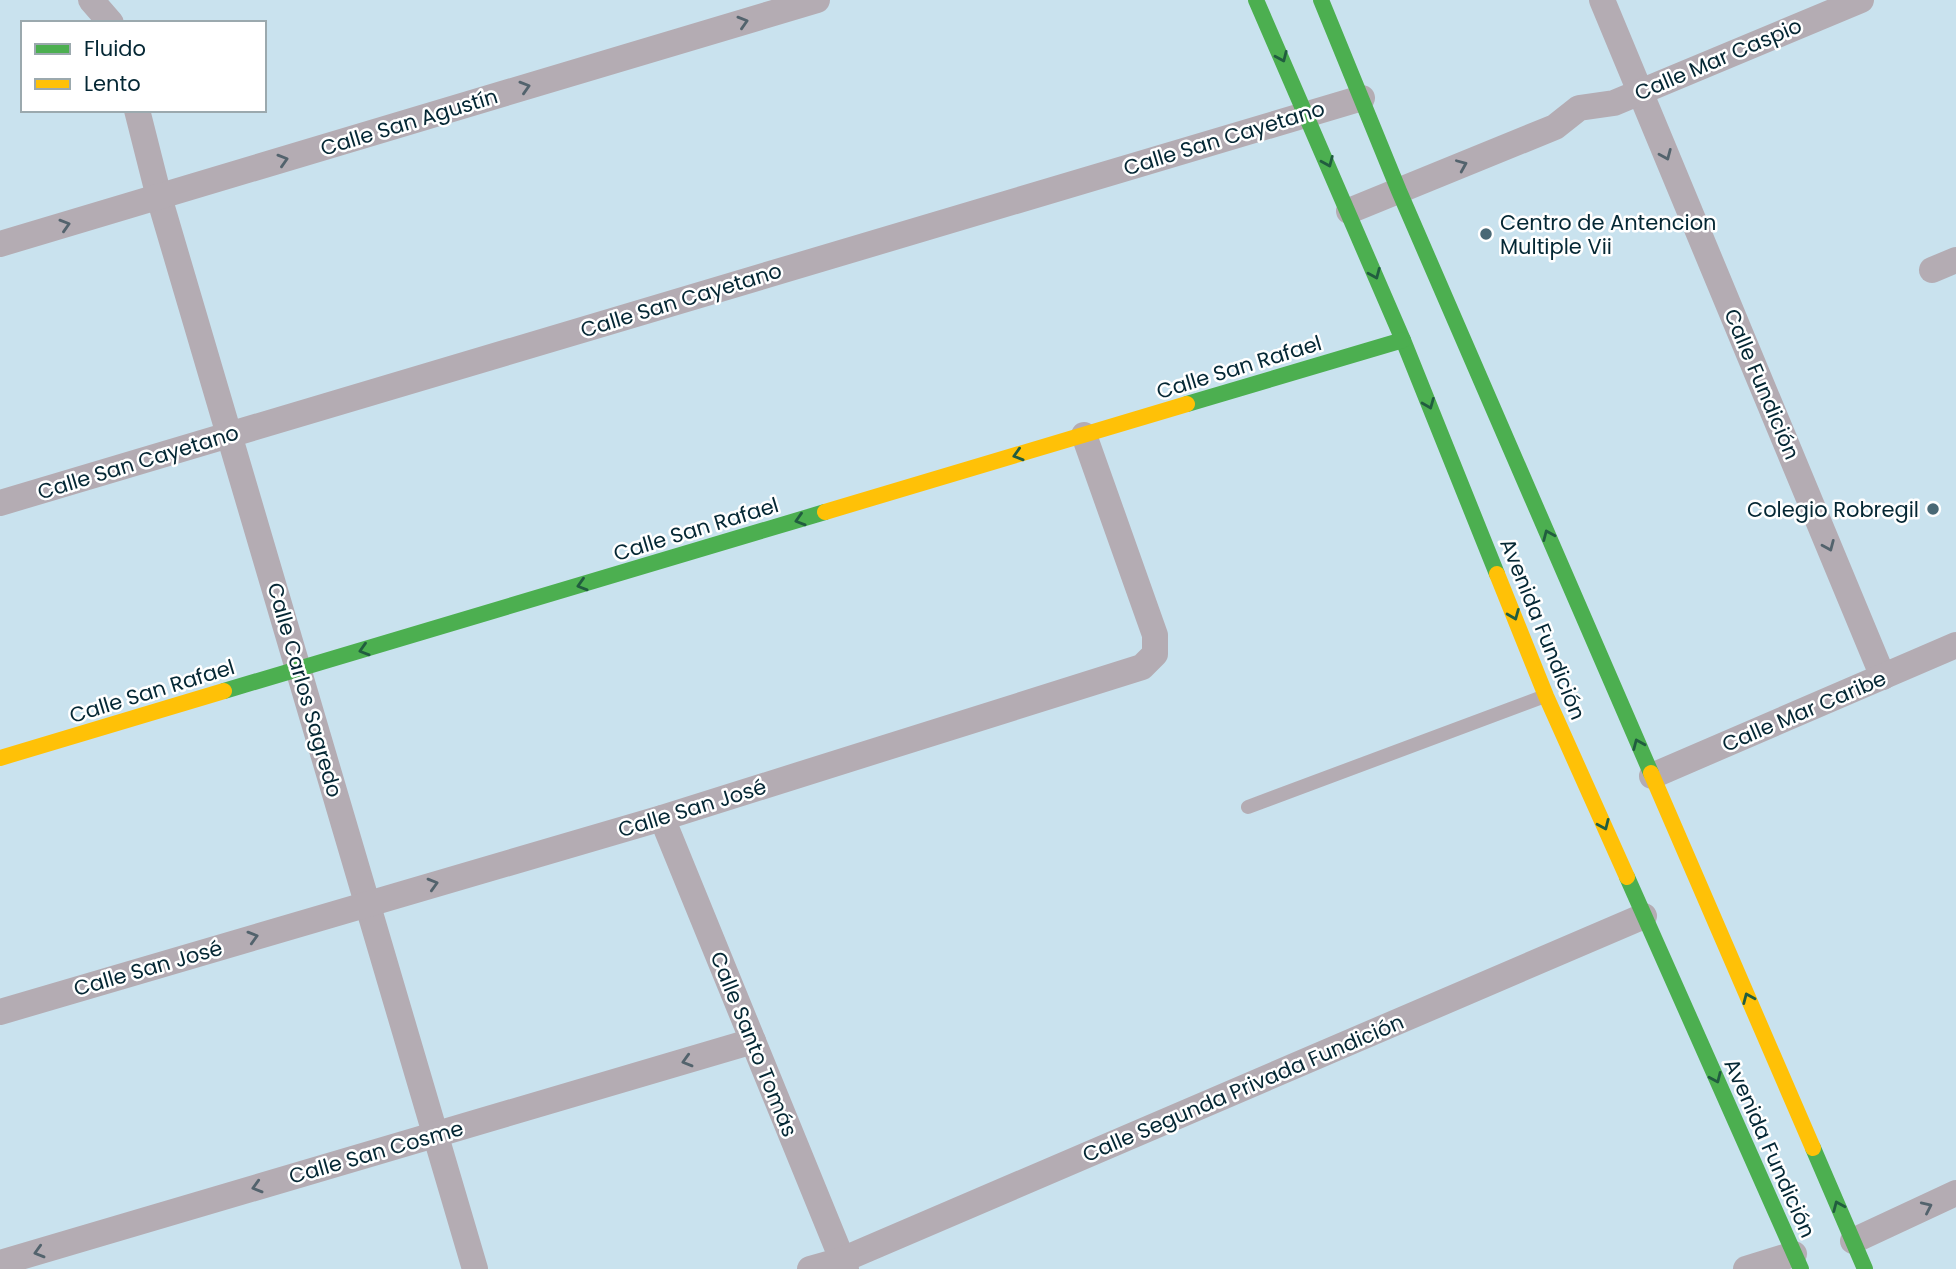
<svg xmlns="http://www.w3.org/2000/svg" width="1956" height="1269" font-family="Poppins,sans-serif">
  <rect width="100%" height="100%" fill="#c9e2ee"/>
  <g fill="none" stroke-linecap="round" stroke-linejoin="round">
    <polyline stroke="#b4acb3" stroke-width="14" points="1248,807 1545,696"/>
    <g stroke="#b4acb3" stroke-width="26">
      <polyline points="91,0 111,23"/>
      <polyline points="1602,0 1883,677"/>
      <polyline points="137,110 159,197 475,1269"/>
      <polyline points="1349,211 1555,127 1579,108 1614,103 1861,0"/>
      <polyline points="0,244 817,0"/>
      <polyline points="1932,270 1956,260"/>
      <polyline points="0,503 1362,98"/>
      <polyline points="1652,776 1956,645"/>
      <polyline points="662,818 846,1269"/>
      <polyline points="0,1012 662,818 1142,667 1155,654 1155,635 1084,435"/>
      <polyline points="1853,1241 1956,1193"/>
      <polyline points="0,1263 753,1041"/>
      <polyline points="810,1269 842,1260 1644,916"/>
      <polyline points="1746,1269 1794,1254"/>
    </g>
    <g stroke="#4caf50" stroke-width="16">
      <polyline points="1256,0 1403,340 1497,574"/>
      <polyline points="1321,0 1399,191 1651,773"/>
      <polyline points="1187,404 1403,340"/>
      <polyline points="224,691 825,512"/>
      <polyline points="1627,877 1801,1269"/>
      <polyline points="1813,1148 1865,1269"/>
    </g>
    <g stroke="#ffc107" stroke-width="16">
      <polyline points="825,512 1187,404"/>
      <polyline points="1497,574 1546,696 1627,877"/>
      <polyline points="0,758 224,691"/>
      <polyline points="1651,773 1813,1148"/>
    </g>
  </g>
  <defs><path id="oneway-chevron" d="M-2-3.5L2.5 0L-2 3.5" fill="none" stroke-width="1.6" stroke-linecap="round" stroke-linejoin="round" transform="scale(1.75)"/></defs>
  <g stroke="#53636d">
    <use href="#oneway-chevron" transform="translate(743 22) rotate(-17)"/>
    <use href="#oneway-chevron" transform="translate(525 87) rotate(-17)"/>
    <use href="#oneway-chevron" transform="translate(1666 155) rotate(67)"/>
    <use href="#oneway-chevron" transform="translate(283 160) rotate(-17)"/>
    <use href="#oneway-chevron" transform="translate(1462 165) rotate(-23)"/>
    <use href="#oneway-chevron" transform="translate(65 225) rotate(-17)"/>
    <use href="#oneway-chevron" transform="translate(1829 546) rotate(67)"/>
    <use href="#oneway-chevron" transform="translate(433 884) rotate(-16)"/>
    <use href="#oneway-chevron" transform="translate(253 937) rotate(-16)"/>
    <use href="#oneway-chevron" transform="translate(687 1061) rotate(164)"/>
    <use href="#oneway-chevron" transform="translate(257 1187) rotate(164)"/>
    <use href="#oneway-chevron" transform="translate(1927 1207) rotate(-25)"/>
    <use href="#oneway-chevron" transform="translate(39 1252) rotate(164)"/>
  </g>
  <g stroke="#215d3f">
    <use href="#oneway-chevron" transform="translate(1282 57) rotate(66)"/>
    <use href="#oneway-chevron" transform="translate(1328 162) rotate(67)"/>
    <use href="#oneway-chevron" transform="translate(1375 274) rotate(67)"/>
    <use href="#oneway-chevron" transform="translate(1429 404) rotate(68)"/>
    <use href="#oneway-chevron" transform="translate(1018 455) rotate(163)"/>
    <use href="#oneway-chevron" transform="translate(800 520) rotate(163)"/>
    <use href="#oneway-chevron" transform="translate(1548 535) rotate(-113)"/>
    <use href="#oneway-chevron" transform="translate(582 585) rotate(163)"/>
    <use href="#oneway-chevron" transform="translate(1514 615) rotate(68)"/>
    <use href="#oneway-chevron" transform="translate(364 650) rotate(163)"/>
    <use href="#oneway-chevron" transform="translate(1638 744) rotate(-113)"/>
    <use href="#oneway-chevron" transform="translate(1604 825) rotate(66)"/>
    <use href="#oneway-chevron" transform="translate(1748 998) rotate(-113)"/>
    <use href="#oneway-chevron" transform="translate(1716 1078) rotate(66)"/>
    <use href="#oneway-chevron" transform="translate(1838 1206) rotate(-113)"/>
  </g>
  <g fill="#496875" stroke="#fff" stroke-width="2.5">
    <circle cx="1486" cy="234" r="7"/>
    <circle cx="1933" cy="509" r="7"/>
  </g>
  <g text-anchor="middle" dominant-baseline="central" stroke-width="5" stroke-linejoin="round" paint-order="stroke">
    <g font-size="21" fill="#042734" stroke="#fff">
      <text transform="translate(1718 59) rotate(-23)">Calle Mar Caspio</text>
      <text transform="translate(409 122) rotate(-17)">Calle San Agustín</text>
      <text transform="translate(1224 138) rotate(-17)">Calle San Cayetano</text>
      <text transform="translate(681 300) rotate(-17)">Calle San Cayetano</text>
      <text transform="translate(1239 367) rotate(-17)">Calle San Rafael</text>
      <text transform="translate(1762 384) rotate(67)">Calle Fundición</text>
      <text transform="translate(138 462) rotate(-17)">Calle San Cayetano</text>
      <text transform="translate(696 529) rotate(-17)">Calle San Rafael</text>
      <text transform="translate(1543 629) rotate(68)">Avenida Fundición</text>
      <text transform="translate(305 690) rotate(74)">Calle Carlos Sagredo</text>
      <text transform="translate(152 691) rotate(-17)">Calle San Rafael</text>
      <text transform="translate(1804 711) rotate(-23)">Calle Mar Caribe</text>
      <text transform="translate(692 808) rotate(-17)">Calle San José</text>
      <text transform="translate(148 968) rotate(-16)">Calle San José</text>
      <text transform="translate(754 1044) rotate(68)">Calle Santo Tomás</text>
      <text transform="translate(1243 1088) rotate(-23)">Calle Segunda Privada Fundición</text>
      <text transform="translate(1770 1148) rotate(66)">Avenida Fundición</text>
      <text transform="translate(376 1152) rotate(-16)">Calle San Cosme</text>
    </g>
    <g font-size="21" fill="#042734" stroke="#fff" text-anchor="start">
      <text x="1500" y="222">Centro de Antencion<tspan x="1500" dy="24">Multiple Vii</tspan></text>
      <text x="1919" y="509" text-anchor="end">Colegio Robregil</text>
    </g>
  </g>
  <rect x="21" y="21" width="245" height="91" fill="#ffffff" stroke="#9ba9ae" stroke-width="2"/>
  <rect x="35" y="44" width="35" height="10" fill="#4caf50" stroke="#9ba9ae" stroke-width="2"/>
  <text x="84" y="56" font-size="21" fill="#042734">Fluido</text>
  <rect x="35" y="79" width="35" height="10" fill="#ffc107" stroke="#9ba9ae" stroke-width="2"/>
  <text x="84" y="91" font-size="21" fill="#042734">Lento</text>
</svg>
